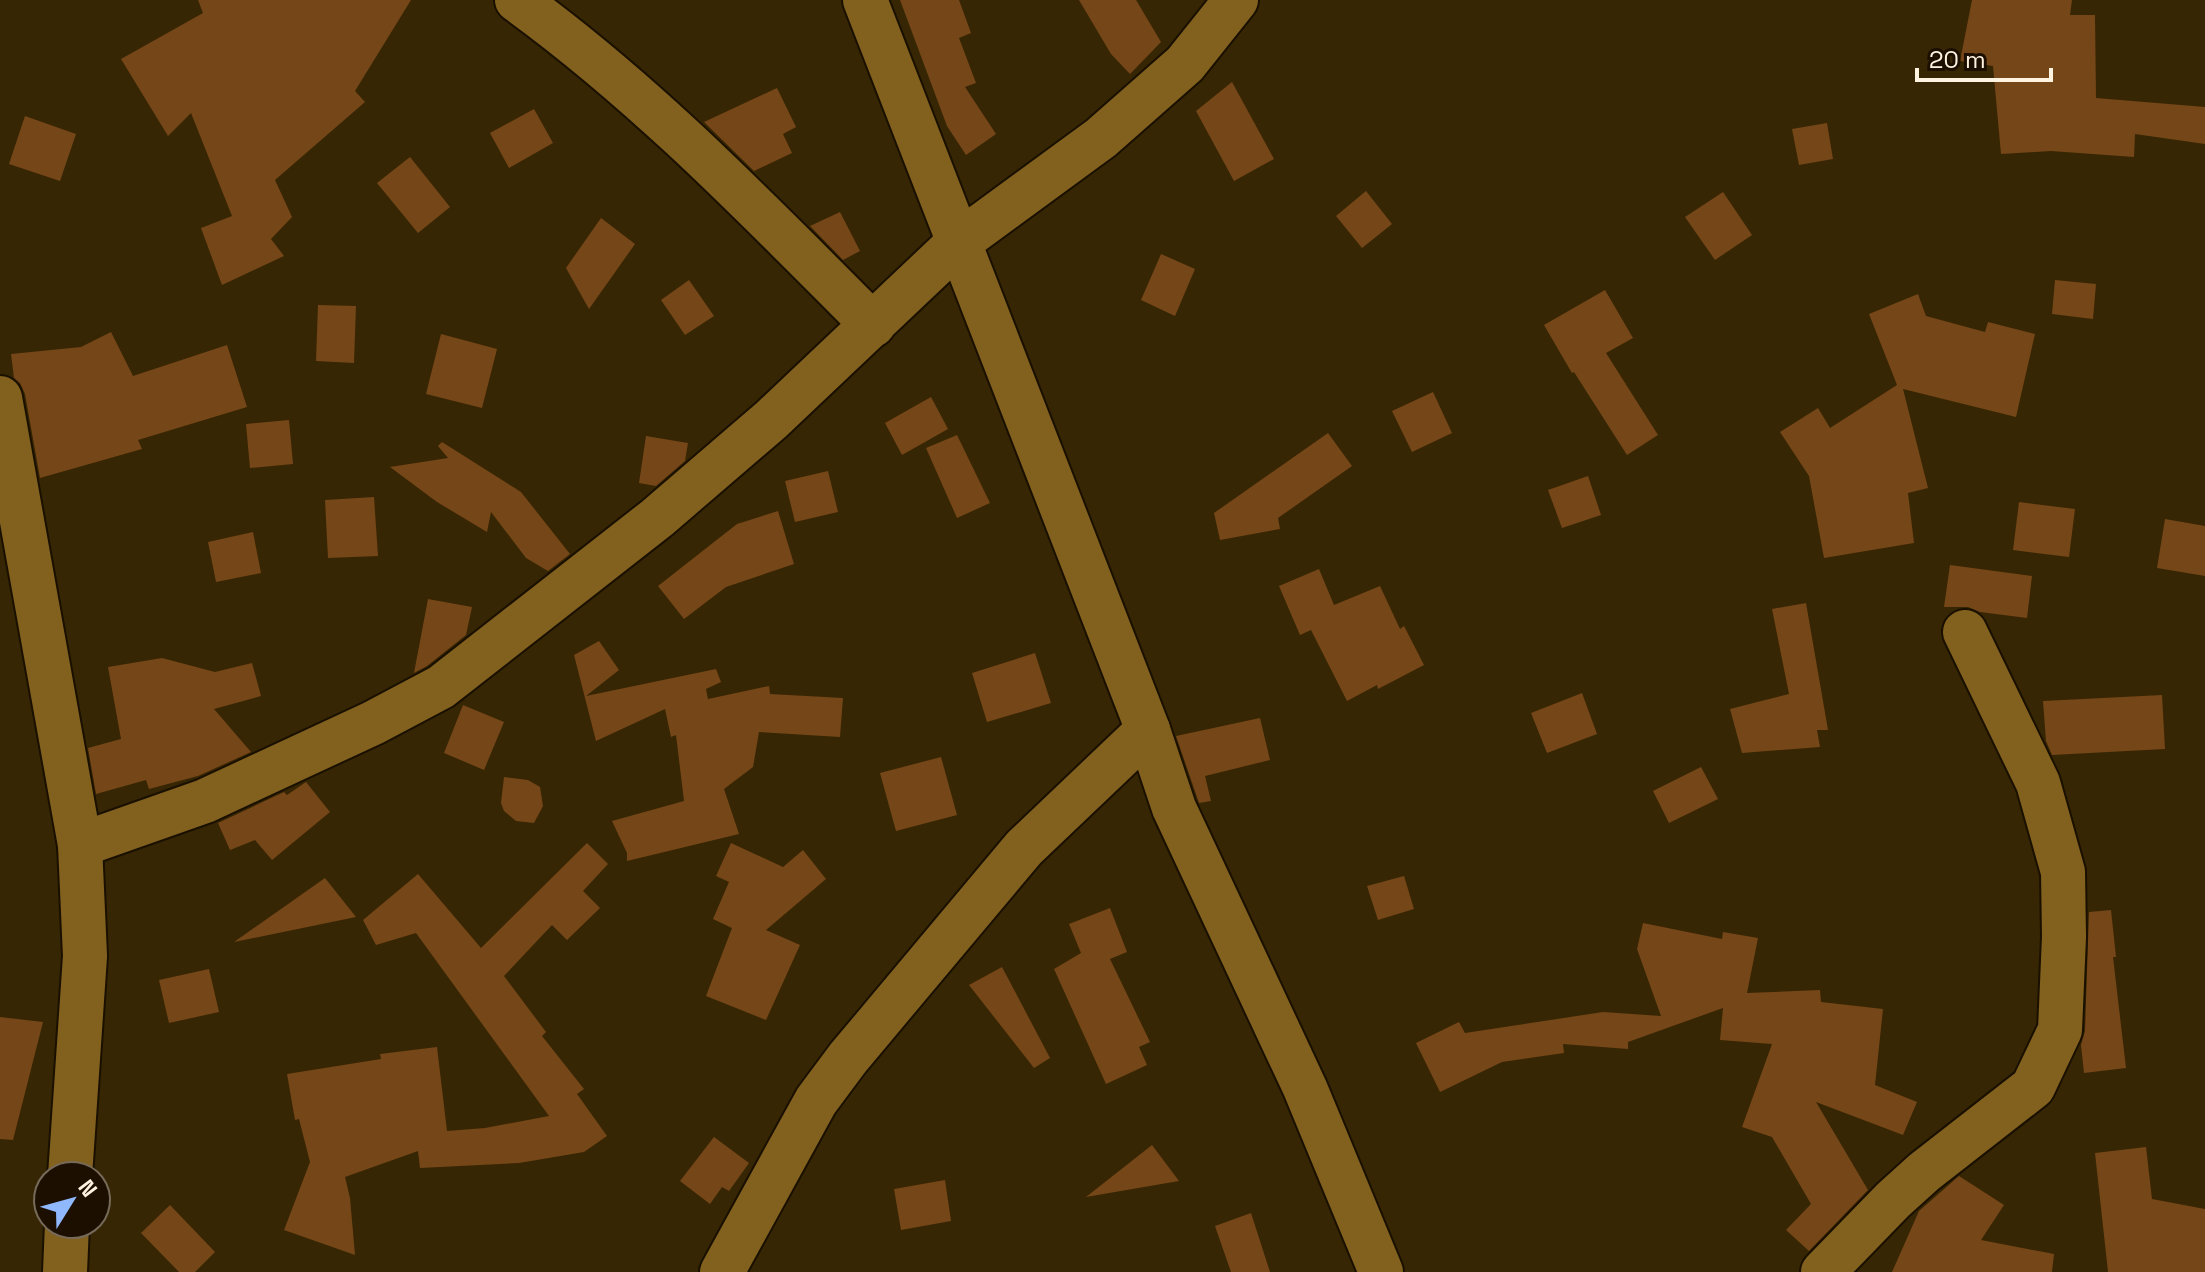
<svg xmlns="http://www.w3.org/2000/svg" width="2205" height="1272" font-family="'Space Grotesk',sans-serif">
  <rect width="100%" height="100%" fill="#372603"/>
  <g fill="#754618">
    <polygon points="198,0 411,0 355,91 365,102 275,180 292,217 271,239 284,256 222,285 201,228 232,216 191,113 168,136 121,59 203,13"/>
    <polygon points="900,0 959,0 971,33 959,38 976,83 965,87 996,134 966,155 947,126"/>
    <polygon points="1079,0 1136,0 1161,42 1130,74 1111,54"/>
    <polygon points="1972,0 2072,0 2070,15 2095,15 2096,98 2205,107 2205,144 2135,134 2134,157 2051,151 2001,154 1993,66 1960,61"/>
    <polygon points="1232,82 1274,159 1234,181 1196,111"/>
    <polygon points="777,88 796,127 783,134 792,153 754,171 704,122"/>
    <polygon points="534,109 553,143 509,168 490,133"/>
    <polygon points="25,116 76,134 60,181 9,164"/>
    <polygon points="1827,123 1833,159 1799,165 1792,129"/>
    <polygon points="410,157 450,207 418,233 377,183"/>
    <polygon points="1366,191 1392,224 1362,248 1336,216"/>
    <polygon points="1723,192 1752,235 1715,260 1685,217"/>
    <polygon points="840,212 860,251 843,260 810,226"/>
    <polygon points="601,218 635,244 589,309 566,268"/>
    <polygon points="1161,254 1195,269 1175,316 1141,300"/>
    <polygon points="689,280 714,316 685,335 661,300"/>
    <polygon points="2055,280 2096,284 2093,319 2052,314"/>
    <polygon points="1605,290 1633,338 1606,353 1658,435 1627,455 1574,372 1572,373 1544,325"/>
    <polygon points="1918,294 1926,316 1985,332 1988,322 2035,334 2016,417 1903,389 1928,488 1908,493 1914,543 1824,558 1809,476 1780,432 1818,408 1830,428 1897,385 1869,314"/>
    <polygon points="318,305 356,306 354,363 316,361"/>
    <polygon points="111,332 133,376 227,345 247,407 138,440 142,449 40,478 25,394 20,383 14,378 11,354 81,347"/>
    <polygon points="441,334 497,349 482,408 426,394"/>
    <polygon points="1433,392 1452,433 1412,452 1392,411"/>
    <polygon points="931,397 948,429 902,455 885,423"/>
    <polygon points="289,420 293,464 250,468 246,424"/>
    <polygon points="1328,433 1352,466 1278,518 1280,529 1220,540 1214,513"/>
    <polygon points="957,435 990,503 957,518 926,448"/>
    <polygon points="646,436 688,443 685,461 656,486 639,483"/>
    <polygon points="442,442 521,492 570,554 548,571 526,558 491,512 487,532 437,502 390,467 448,458 438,446"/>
    <polygon points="828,471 838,512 795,522 785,481"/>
    <polygon points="1588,476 1601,515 1562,528 1548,490"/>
    <polygon points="374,497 378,556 328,558 325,500"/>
    <polygon points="2019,502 2075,509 2069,557 2013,550"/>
    <polygon points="778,511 794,564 726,587 684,619 658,586 737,524"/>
    <polygon points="2165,519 2205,526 2205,576 2157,568"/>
    <polygon points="253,532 261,573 216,582 208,542"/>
    <polygon points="1950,565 2032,576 2027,618 1980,612 1968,607 1944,607"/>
    <polygon points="1319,569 1334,605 1380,586 1400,629 1404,626 1424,665 1378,689 1377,685 1347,701 1311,630 1300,635 1279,586"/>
    <polygon points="428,599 472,607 466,635 427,666 414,673"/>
    <polygon points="1806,603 1828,730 1817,730 1820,747 1742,753 1730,709 1789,694 1772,609"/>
    <polygon points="599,641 619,670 586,696 716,669 721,682 706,689 708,699 769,686 770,694 843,698 840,737 759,732 753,767 724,789 739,834 627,861 627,853 612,821 684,801 676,735 671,737 665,709 596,741 574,655"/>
    <polygon points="1035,653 1051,703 987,722 972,673"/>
    <polygon points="162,658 215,672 252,663 261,696 214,709 251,752 198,776 149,789 146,780 96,794 88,748 121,739 108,667"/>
    <polygon points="1582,693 1597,734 1547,753 1531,713"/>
    <polygon points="2162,695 2165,749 2052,755 2046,741 2043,701"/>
    <polygon points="463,705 504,722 484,770 444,753"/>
    <polygon points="1260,718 1270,760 1205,776 1211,801 1199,803 1176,736"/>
    <polygon points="941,757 957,815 896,831 880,773"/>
    <polygon points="1701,767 1718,799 1669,823 1653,791"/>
    <polygon points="504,777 528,780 540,787 543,806 534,823 516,821 504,811 501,803"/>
    <polygon points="306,782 330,812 272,860 255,840 230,850 218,823 284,792 287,795"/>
    <polygon points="587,843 608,864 583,891 600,908 567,940 552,925 504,976 546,1032 542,1036 584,1089 577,1094 607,1136 584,1152 519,1163 420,1168 418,1151 345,1177 350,1198 355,1255 284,1230 310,1162 299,1119 295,1120 287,1074 381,1059 380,1054 437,1047 447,1131 485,1128 549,1116 416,933 376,945 363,920 418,874 481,948"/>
    <polygon points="731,843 783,867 803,850 826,879 766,930 800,945 766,1020 706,996 732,928 713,919 729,882 716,876"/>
    <polygon points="1404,876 1414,909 1378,920 1367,886"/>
    <polygon points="325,878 356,917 234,942"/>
    <polygon points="1110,908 1127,952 1110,959 1150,1042 1139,1047 1147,1065 1106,1084 1054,969 1081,953 1069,924"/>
    <polygon points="2111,910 2116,957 2113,957 2126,1068 2084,1073 2081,1045 2085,1031 2089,912"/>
    <polygon points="1643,923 1722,939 1723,932 1758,938 1747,993 1820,990 1821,1002 1883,1009 1875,1085 1917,1102 1903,1135 1816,1102 1868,1190 1809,1251 1786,1230 1811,1204 1772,1137 1742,1127 1772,1044 1720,1040 1723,1008 1628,1042 1628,1049 1563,1044 1564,1053 1502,1062 1440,1092 1416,1043 1459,1022 1465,1033 1603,1012 1661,1016 1637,949"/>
    <polygon points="1002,967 1050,1058 1034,1068 969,985"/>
    <polygon points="209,969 219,1012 169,1023 159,980"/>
    <polygon points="0,1017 43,1022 13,1140 0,1139"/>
    <polygon points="714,1137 749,1163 729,1191 722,1187 710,1204 680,1181"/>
    <polygon points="1152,1145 1179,1181 1086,1197"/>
    <polygon points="2146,1147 2152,1199 2205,1209 2205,1272 2108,1272 2095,1153"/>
    <polygon points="1959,1176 2004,1205 1981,1240 2054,1254 2052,1272 1892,1272 1919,1211"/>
    <polygon points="945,1180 951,1221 901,1230 894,1189"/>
    <polygon points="170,1205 215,1252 195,1272 179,1272 141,1233"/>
    <polygon points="1251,1213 1270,1272 1231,1272 1215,1226"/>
  </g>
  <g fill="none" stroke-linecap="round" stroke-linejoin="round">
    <g stroke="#1a1000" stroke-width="48">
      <g id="minor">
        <path d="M 517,0 C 648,95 759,211 873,325"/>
        <polyline points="865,0 1148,730 1174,808 1305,1088 1381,1272"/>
        <polyline points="0,398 80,845"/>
        <polyline points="70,1176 85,956 80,845 205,801 373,723 441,687 657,518 771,420 959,242 1101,138 1185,64 1236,0"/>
        <polyline points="65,1272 67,1224"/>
        <polyline points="722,1272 816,1101 848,1058 1024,848 1148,730"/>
        <polyline points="1823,1272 1893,1200 1924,1172 2033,1087 2060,1030 2064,937 2063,872 2038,783 1965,632"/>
      </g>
    </g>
    <use href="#minor" stroke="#82611f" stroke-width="44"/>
  </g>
  <g transform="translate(72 1200) rotate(53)"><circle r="38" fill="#1c0f00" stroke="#766a5a" stroke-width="2"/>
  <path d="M0-6L14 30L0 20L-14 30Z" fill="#90b8fd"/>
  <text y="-12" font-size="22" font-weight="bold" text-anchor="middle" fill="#fef3e0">N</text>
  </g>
  <path d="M1917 68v12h134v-12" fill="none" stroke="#fef3e0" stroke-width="4"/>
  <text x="1929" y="68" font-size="24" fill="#fef3e0" stroke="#1c0f00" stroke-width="6" paint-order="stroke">20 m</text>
</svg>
